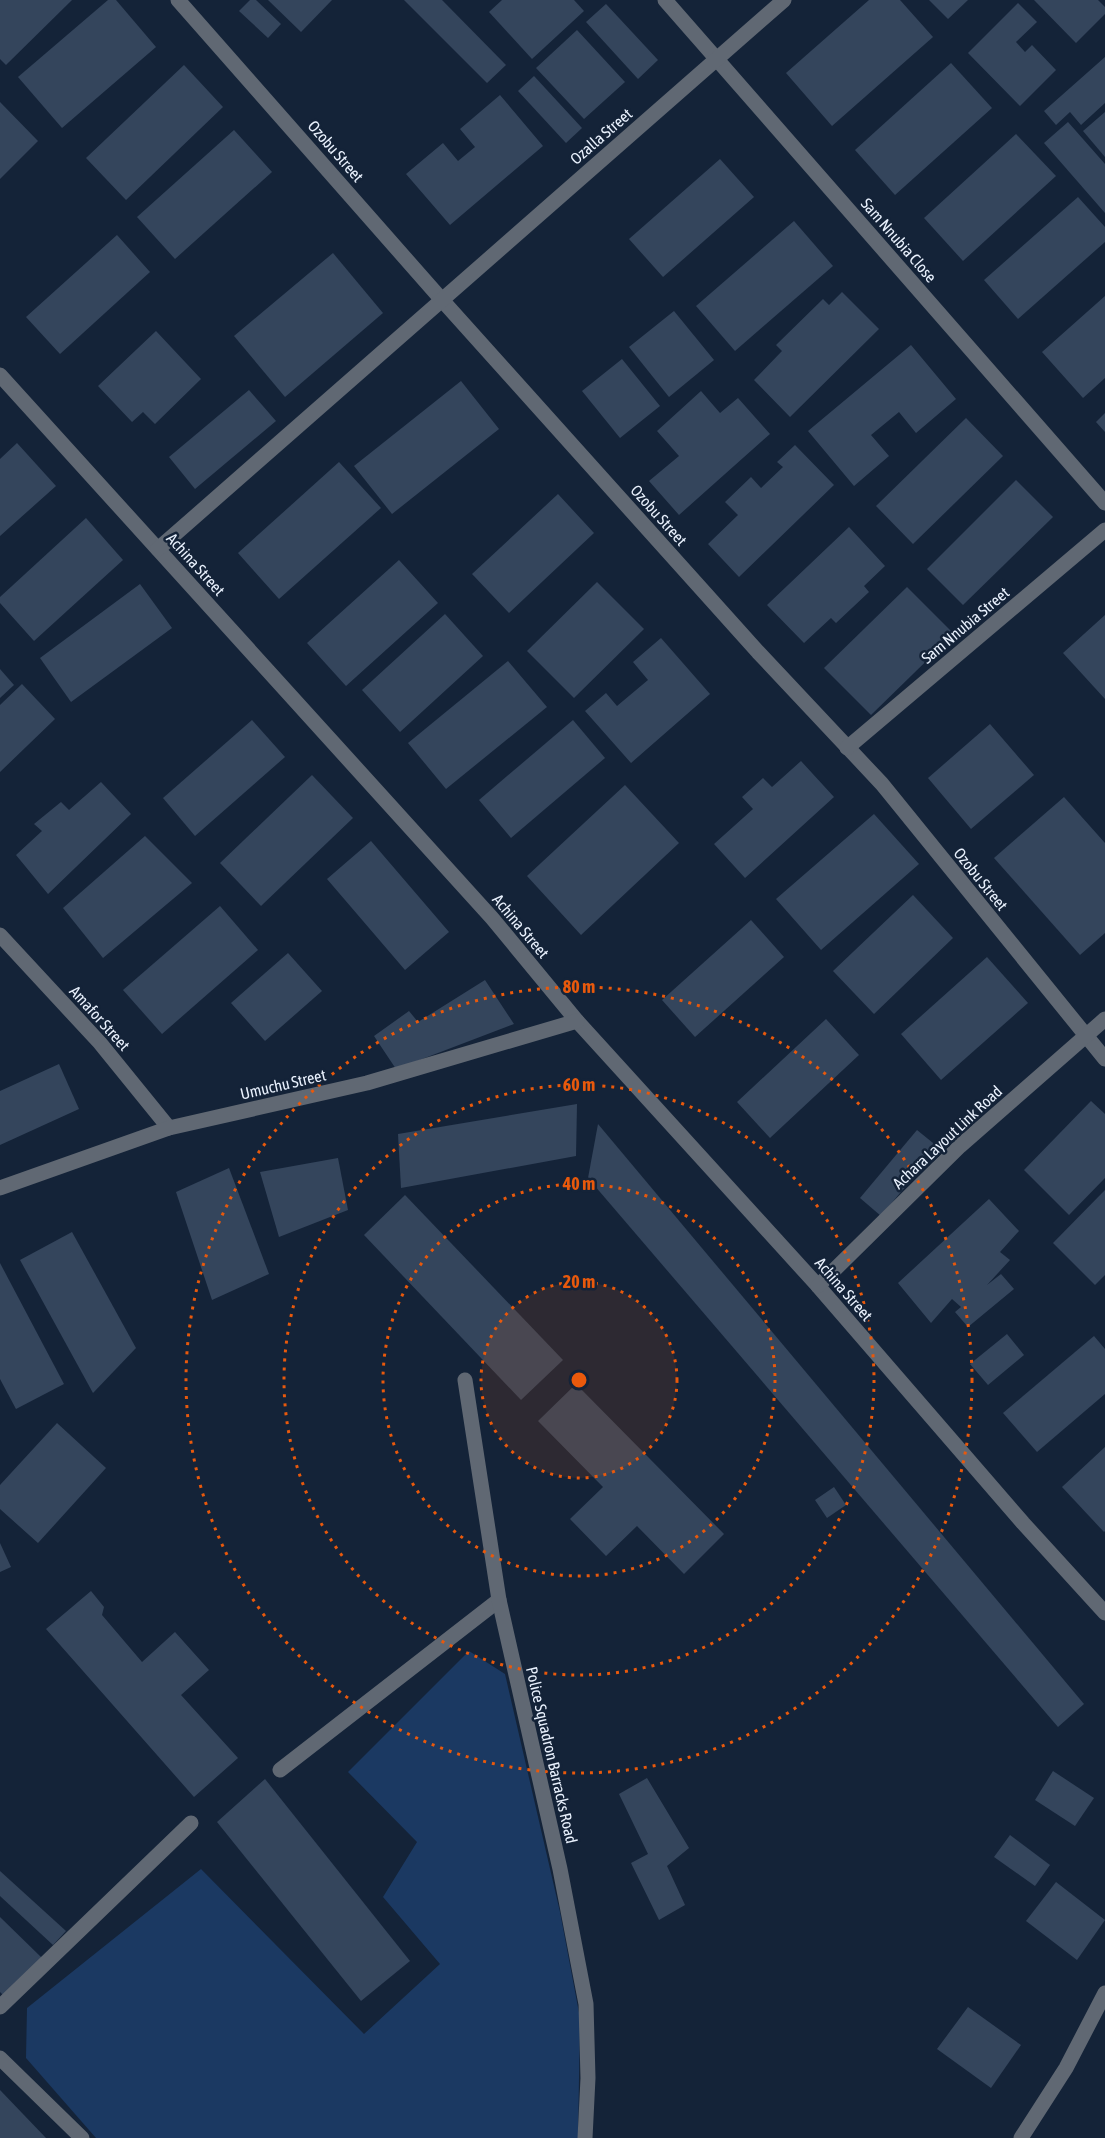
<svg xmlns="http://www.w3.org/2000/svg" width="1105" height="2138" font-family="'Asap Condensed',sans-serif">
  <rect width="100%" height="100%" fill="#142338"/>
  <polygon fill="#1b3962" points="469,1651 505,1674 560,1912 580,2018 578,2138 96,2138 26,2058 27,2008 201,1869 364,2034 440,1964 383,1897 417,1842 348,1772"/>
  <g fill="#34455c">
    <polygon points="0,0 72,0 6,65 0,59"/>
    <polygon points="108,0 116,0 156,47 62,128 18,77"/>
    <polygon points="250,0 256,0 281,24 268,38 239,11"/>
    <polygon points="268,0 332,0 301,32"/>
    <polygon points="404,0 442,0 506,65 487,83"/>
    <polygon points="502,0 574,0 584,11 532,59 489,12"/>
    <polygon points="869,0 900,0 933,37 832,126 786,73"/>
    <polygon points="929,0 968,0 948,19"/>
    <polygon points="1034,0 1098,0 1105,7 1105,14 1076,43"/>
    <polygon points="1018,3 1037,22 1016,42 1025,52 1032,45 1056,70 1020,106 968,53"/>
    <polygon points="606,4 658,60 638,79 586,22"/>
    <polygon points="577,30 625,82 584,119 536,68"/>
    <polygon points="1105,57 1105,103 1081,125 1070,112 1056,125 1044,111"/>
    <polygon points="951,63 992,108 895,195 855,150"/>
    <polygon points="184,65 223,107 126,200 86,158"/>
    <polygon points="534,76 582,128 566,143 518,91"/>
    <polygon points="500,95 543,146 450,225 406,174 443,143 458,161 475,147 460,129"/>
    <polygon points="0,102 38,141 0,179"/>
    <polygon points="1105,112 1105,157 1083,131"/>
    <polygon points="1068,122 1105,164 1105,213 1044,143"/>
    <polygon points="234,130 272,172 175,259 137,217"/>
    <polygon points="1016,134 1056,176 963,261 924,218"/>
    <polygon points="720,159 754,197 663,277 629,239"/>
    <polygon points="1078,197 1105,227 1105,242 1018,319 984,280"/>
    <polygon points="794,221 833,266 735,351 696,306"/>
    <polygon points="117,235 150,272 60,354 26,317"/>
    <polygon points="333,253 383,313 285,397 234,336"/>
    <polygon points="842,292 879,329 790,417 754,380 782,351 776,345 823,299 829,305"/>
    <polygon points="1105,296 1105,378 1083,398 1042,352"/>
    <polygon points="674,311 714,360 669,397 629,347"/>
    <polygon points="156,331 201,379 155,424 143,412 132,422 98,386"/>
    <polygon points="911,345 956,399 916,433 899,412 871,435 889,456 854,486 808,431"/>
    <polygon points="622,359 660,406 620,438 582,391"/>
    <polygon points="461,381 499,429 392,514 354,466"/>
    <polygon points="249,390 276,421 195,489 169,457"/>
    <polygon points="701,391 720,413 738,398 770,434 679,515 649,481 679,456 657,431"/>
    <polygon points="1105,413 1105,432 1096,422"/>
    <polygon points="966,418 1003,456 913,544 876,506"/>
    <polygon points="17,443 56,486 0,536 0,459"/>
    <polygon points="795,445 834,485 739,577 708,544 738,515 725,502 751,477 761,488 783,467 777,462"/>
    <polygon points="339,462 381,508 279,599 238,553"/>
    <polygon points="1016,480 1053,517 963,605 927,569"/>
    <polygon points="558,494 594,533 509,613 472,574"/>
    <polygon points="86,518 123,560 34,641 0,603 0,597"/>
    <polygon points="849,527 885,566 864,586 869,592 836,623 831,618 804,643 767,605"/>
    <polygon points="399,560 438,603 346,686 307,643"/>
    <polygon points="597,582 644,629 574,698 527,651"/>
    <polygon points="140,584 172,628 71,702 40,658"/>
    <polygon points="907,587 954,634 871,715 824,668"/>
    <polygon points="445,614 483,656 400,732 362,690"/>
    <polygon points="1105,615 1105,699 1063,653"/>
    <polygon points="661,638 710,694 631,763 585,711 606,693 617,706 648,680 633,662"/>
    <polygon points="508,661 547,707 446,789 408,743"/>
    <polygon points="0,669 14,685 0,698"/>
    <polygon points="22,684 55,719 0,772 0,705"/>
    <polygon points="252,720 285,757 195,836 163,798"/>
    <polygon points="573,720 605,758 511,838 479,800"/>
    <polygon points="990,724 1034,775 971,829 928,778"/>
    <polygon points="801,761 834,797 745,878 714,844 753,809 742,797 763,778 772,787"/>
    <polygon points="312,775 353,818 261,906 220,863"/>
    <polygon points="101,782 131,814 48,894 16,855 42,831 34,824 61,802 69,810"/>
    <polygon points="625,785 679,843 581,935 527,876"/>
    <polygon points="1064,797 1105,843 1105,933 1080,955 994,858"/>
    <polygon points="874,814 919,864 821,950 776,899"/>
    <polygon points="145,836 192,883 103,958 63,908"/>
    <polygon points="371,841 449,932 405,970 327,879"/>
    <polygon points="913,895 953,938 874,1014 833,971"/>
    <polygon points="220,906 258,950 162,1034 123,990"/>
    <polygon points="751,920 784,957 695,1037 662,1000"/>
    <polygon points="288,953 322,991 265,1041 231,1003"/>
    <polygon points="987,957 1028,1003 941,1080 901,1034"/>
    <polygon points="485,980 514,1024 396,1069 374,1036 409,1011 418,1022"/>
    <polygon points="826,1019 859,1055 770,1138 737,1102"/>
    <polygon points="59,1064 79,1109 0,1145 0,1091"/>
    <polygon points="1091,1101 1105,1114 1105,1178 1069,1215 1024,1170"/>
    <polygon points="577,1104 576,1156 401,1188 398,1134"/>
    <polygon points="598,1124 1084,1704 1058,1727 588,1178"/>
    <polygon points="917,1130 938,1147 881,1216 860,1198"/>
    <polygon points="338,1158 348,1210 279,1237 260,1172"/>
    <polygon points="229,1168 269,1274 212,1300 176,1192"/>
    <polygon points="1105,1190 1105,1275 1095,1285 1053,1243"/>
    <polygon points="405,1195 563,1360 521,1400 364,1235"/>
    <polygon points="989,1199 1019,1231 1000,1252 1010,1260 987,1285 1001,1274 1014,1289 968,1327 955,1312 961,1307 952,1299 931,1323 898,1283"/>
    <polygon points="72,1232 136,1348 93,1393 20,1260"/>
    <polygon points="0,1263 64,1384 16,1409 0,1379"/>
    <polygon points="1007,1334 1024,1355 988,1385 970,1364"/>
    <polygon points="1094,1336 1105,1349 1105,1394 1037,1452 1003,1413"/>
    <polygon points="576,1384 724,1534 684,1574 637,1526 606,1556 570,1519 603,1487 538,1421"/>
    <polygon points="57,1423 106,1468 38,1543 0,1509 0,1485"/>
    <polygon points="1105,1447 1105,1531 1104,1532 1062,1487"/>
    <polygon points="834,1487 846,1505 827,1518 815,1500"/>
    <polygon points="0,1543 11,1567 0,1572"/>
    <polygon points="91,1591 104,1607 102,1615 142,1662 175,1632 209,1670 181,1695 238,1758 194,1797 46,1629"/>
    <polygon points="1053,1771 1094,1798 1075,1826 1035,1800"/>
    <polygon points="647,1778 689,1848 667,1866 685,1905 659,1920 631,1863 648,1854 619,1794"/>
    <polygon points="265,1779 410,1961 361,2001 217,1822"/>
    <polygon points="1010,1835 1050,1865 1035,1886 994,1857"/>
    <polygon points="0,1871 66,1931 53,1945 0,1896"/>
    <polygon points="1056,1882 1105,1920 1077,1960 1026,1921"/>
    <polygon points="0,1917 42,1958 5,1997 0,1992"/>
    <polygon points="968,2007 1021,2045 991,2088 937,2049"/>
    <polygon points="0,2090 46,2138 0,2138"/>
  </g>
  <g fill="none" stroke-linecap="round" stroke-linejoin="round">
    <g stroke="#606873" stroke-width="15">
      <polyline points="280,1770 499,1600"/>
      <polyline points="0,2007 191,1823"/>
      <polyline points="0,2058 82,2138"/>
    </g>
    <g stroke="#606873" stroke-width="15">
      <polyline points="178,0 442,300 758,652 882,784 1105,1059"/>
      <polyline points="665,0 1105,503"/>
      <polyline points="0,375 492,918 577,1021 818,1286 1023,1523 1105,1613"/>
      <polyline points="158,549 784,0"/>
      <polyline points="847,748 1105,530"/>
      <polyline points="0,935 100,1043 169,1128"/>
      <polyline points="0,1188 169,1128 367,1083 577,1021"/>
      <polyline points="818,1286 960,1146 1105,1019"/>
      <polyline points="465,1380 499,1600 560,1869 586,2004 588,2078 585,2138"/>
      <polyline points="1021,2138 1066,2068 1105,1993"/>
    </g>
  </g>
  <circle cx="579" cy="1380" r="98" fill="#e8590c" fill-opacity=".12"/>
  <g fill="none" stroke="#e8590c" stroke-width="3" stroke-dasharray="3 6">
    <circle cx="579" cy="1380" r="98"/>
    <circle cx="579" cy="1380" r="196"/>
    <circle cx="579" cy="1380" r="295"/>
    <circle cx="579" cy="1380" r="393"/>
  </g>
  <g text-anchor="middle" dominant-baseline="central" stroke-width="5" stroke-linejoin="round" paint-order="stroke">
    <g font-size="16" fill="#e9f1fd" stroke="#142338">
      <text transform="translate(601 136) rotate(-41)">Ozalla Street</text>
      <text transform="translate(336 151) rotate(49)">Ozobu Street</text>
      <text transform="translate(899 240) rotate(49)">Sam Nnubia Close</text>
      <text transform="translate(659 515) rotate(48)">Ozobu Street</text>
      <text transform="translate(196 564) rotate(48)">Achina Street</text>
      <text transform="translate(965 625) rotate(-40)">Sam Nnubia Street</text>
      <text transform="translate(981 879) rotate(51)">Ozobu Street</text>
      <text transform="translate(521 926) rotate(50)">Achina Street</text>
      <text transform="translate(100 1018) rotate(48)">Amafor Street</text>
      <text transform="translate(283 1084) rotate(-13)">Umuchu Street</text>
      <text transform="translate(947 1137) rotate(-43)">Achara Layout Link Road</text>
      <text transform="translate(844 1289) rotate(49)">Achina Street</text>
      <text transform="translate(552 1755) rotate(77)">Police Squadron Barracks Road</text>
    </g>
  </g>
  <circle cx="579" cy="1380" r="9" fill="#e8590c" stroke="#142338" stroke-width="3"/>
  <g font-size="18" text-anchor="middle" font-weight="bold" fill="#e8590c" stroke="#142338" stroke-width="5" stroke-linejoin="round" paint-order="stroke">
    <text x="579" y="993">80 m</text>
    <text x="579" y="1091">60 m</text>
    <text x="579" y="1190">40 m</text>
    <text x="579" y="1288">20 m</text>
  </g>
</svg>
